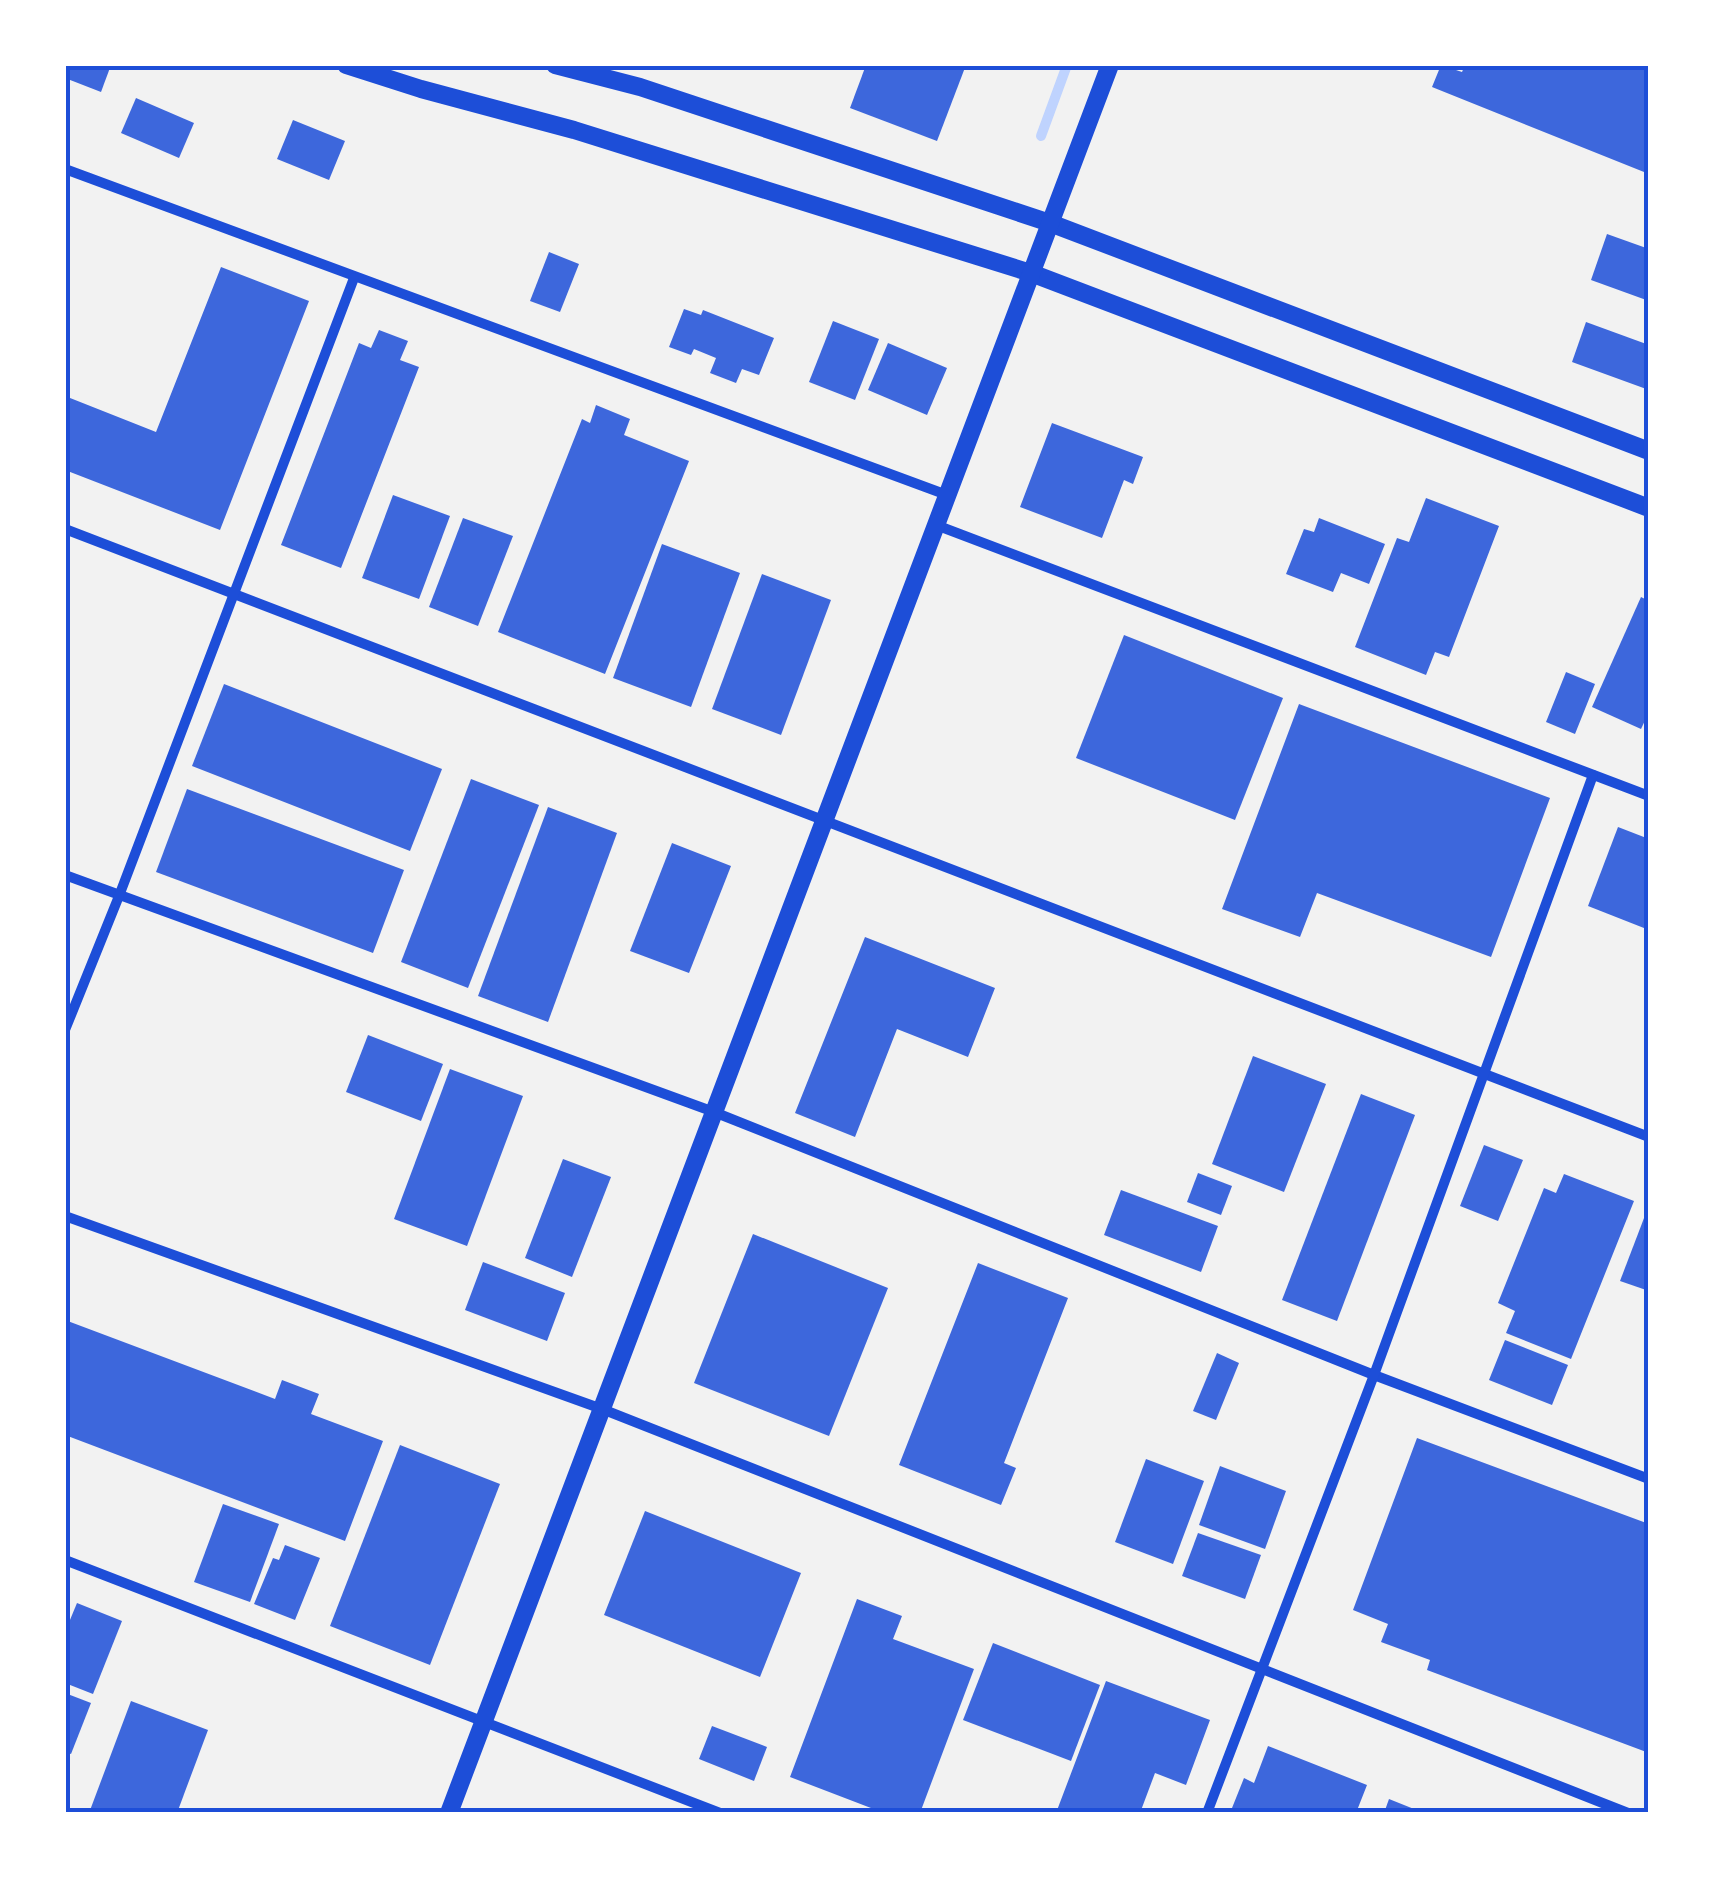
<svg xmlns="http://www.w3.org/2000/svg" width="1714" height="1878" font-family="'Roboto Condensed',sans-serif">
  <rect width="100%" height="100%" fill="#f2f2f2"/>
  <g fill="none" stroke-linecap="round" stroke-linejoin="round">
    <polyline stroke="#bfd3fe" stroke-width="10" points="1041,136 1067,65"/>
  </g>
  <g fill="#3d67dc">
    <polygon points="65,65 111,65 101,92 65,78"/>
    <polygon points="866,65 966,65 937,141 850,108"/>
    <polygon points="1441,65 1462,72 1465,65 1649,65 1649,174 1432,87"/>
    <polygon points="136,98 194,123 179,158 121,133"/>
    <polygon points="293,120 345,141 329,180 277,159"/>
    <polygon points="1607,234 1649,249 1649,301 1591,280"/>
    <polygon points="549,252 579,264 560,312 530,301"/>
    <polygon points="221,267 309,301 220,530 65,470 65,396 156,432"/>
    <polygon points="684,309 701,315 703,310 774,338 759,375 742,369 736,383 710,373 716,358 694,349 691,355 669,347"/>
    <polygon points="833,321 879,339 855,400 809,382"/>
    <polygon points="1586,322 1649,345 1649,390 1572,362"/>
    <polygon points="379,330 408,341 400,360 419,367 341,568 281,545 359,343 371,348"/>
    <polygon points="888,343 947,368 927,415 868,390"/>
    <polygon points="596,405 630,419 624,435 689,461 605,674 498,632 582,419 590,423"/>
    <polygon points="1052,423 1143,457 1133,484 1124,480 1102,538 1020,507"/>
    <polygon points="393,495 450,516 419,599 362,578"/>
    <polygon points="1426,498 1499,526 1449,657 1435,652 1426,675 1355,647 1397,538 1409,542"/>
    <polygon points="463,518 513,536 478,626 429,607"/>
    <polygon points="1319,518 1385,544 1369,584 1341,573 1333,592 1286,574 1304,529 1314,532"/>
    <polygon points="662,544 740,573 691,707 613,678"/>
    <polygon points="762,574 831,600 781,735 712,709"/>
    <polygon points="1641,597 1649,601 1649,712 1641,729 1592,707"/>
    <polygon points="1124,635 1283,698 1235,820 1076,758"/>
    <polygon points="1566,672 1595,684 1575,734 1546,722"/>
    <polygon points="224,684 442,769 410,851 192,766"/>
    <polygon points="1299,704 1550,798 1491,957 1317,893 1300,937 1222,909"/>
    <polygon points="471,779 539,805 468,988 401,962"/>
    <polygon points="187,789 404,870 373,953 156,872"/>
    <polygon points="548,807 617,833 548,1022 478,996"/>
    <polygon points="1618,827 1649,839 1649,930 1588,906"/>
    <polygon points="672,843 731,866 689,973 630,951"/>
    <polygon points="865,937 995,988 968,1057 897,1029 855,1137 795,1113"/>
    <polygon points="368,1035 443,1064 421,1121 346,1092"/>
    <polygon points="1253,1056 1326,1084 1284,1192 1212,1164"/>
    <polygon points="450,1069 523,1096 467,1246 394,1219"/>
    <polygon points="1361,1094 1415,1115 1337,1321 1282,1300"/>
    <polygon points="1484,1145 1523,1160 1498,1221 1460,1206"/>
    <polygon points="563,1159 611,1177 572,1277 525,1258"/>
    <polygon points="1198,1173 1232,1186 1221,1215 1187,1202"/>
    <polygon points="1564,1174 1634,1201 1571,1359 1506,1333 1515,1311 1498,1303 1544,1188 1556,1193"/>
    <polygon points="1121,1190 1218,1226 1201,1272 1104,1235"/>
    <polygon points="1649,1205 1649,1291 1620,1281"/>
    <polygon points="753,1234 888,1288 829,1436 694,1383"/>
    <polygon points="483,1262 565,1293 547,1341 465,1310"/>
    <polygon points="978,1263 1068,1298 1004,1463 1016,1468 1001,1505 899,1465"/>
    <polygon points="65,1320 275,1399 282,1380 319,1394 311,1414 383,1441 345,1541 65,1435"/>
    <polygon points="1505,1340 1568,1365 1552,1405 1489,1380"/>
    <polygon points="1217,1353 1239,1363 1216,1420 1193,1411"/>
    <polygon points="1417,1438 1649,1524 1649,1753 1427,1670 1430,1660 1381,1642 1388,1624 1353,1610"/>
    <polygon points="400,1445 500,1484 430,1665 330,1626"/>
    <polygon points="1146,1459 1204,1481 1173,1564 1115,1542"/>
    <polygon points="1220,1466 1286,1491 1265,1549 1199,1525"/>
    <polygon points="223,1504 279,1524 250,1602 194,1582"/>
    <polygon points="645,1511 801,1573 760,1677 604,1615"/>
    <polygon points="1198,1533 1261,1555 1245,1599 1182,1576"/>
    <polygon points="285,1545 320,1558 295,1620 254,1604 273,1558 279,1560"/>
    <polygon points="857,1599 902,1616 893,1639 974,1669 920,1813 884,1813 790,1777"/>
    <polygon points="77,1603 122,1621 93,1694 65,1683 65,1632"/>
    <polygon points="993,1643 1100,1685 1071,1761 963,1720"/>
    <polygon points="1106,1681 1210,1720 1186,1785 1155,1773 1140,1813 1056,1813"/>
    <polygon points="65,1693 91,1703 71,1754 65,1752"/>
    <polygon points="131,1701 208,1730 177,1813 89,1813"/>
    <polygon points="712,1726 767,1747 754,1781 699,1759"/>
    <polygon points="1268,1746 1367,1785 1356,1813 1230,1813 1244,1778 1254,1783"/>
    <polygon points="1389,1799 1424,1813 1384,1813"/>
  </g>
  <g fill="none" stroke-linecap="round" stroke-linejoin="round">
    <g stroke="#1d4ed8" stroke-width="10">
      <polyline points="65,169 947,495"/>
      <polyline points="936,525 1649,796"/>
      <polyline points="65,529 1649,1137"/>
      <polyline points="65,875 714,1112 1374,1375 1649,1479"/>
      <polyline points="65,1030 119,896 354,278"/>
      <polyline points="65,1216 602,1409 1628,1813"/>
      <polyline points="65,1560 720,1813"/>
      <polyline points="1207,1813 1374,1375 1593,775"/>
    </g>
    <g stroke="#1d4ed8" stroke-width="18">
      <polyline points="346,65 421,89 574,130 1031,273 1649,508"/>
      <polyline points="555,65 640,87 1050,223 1649,451"/>
      <polyline points="449,1813 1110,65"/>
    </g>
  </g>
  <rect width="1714" height="1878" fill="none" stroke="#ffffff" stroke-width="135"/>
  <rect x="68" y="68" width="1578" height="1742" fill="none" stroke="#1d4ed8" stroke-width="4"/>
</svg>
